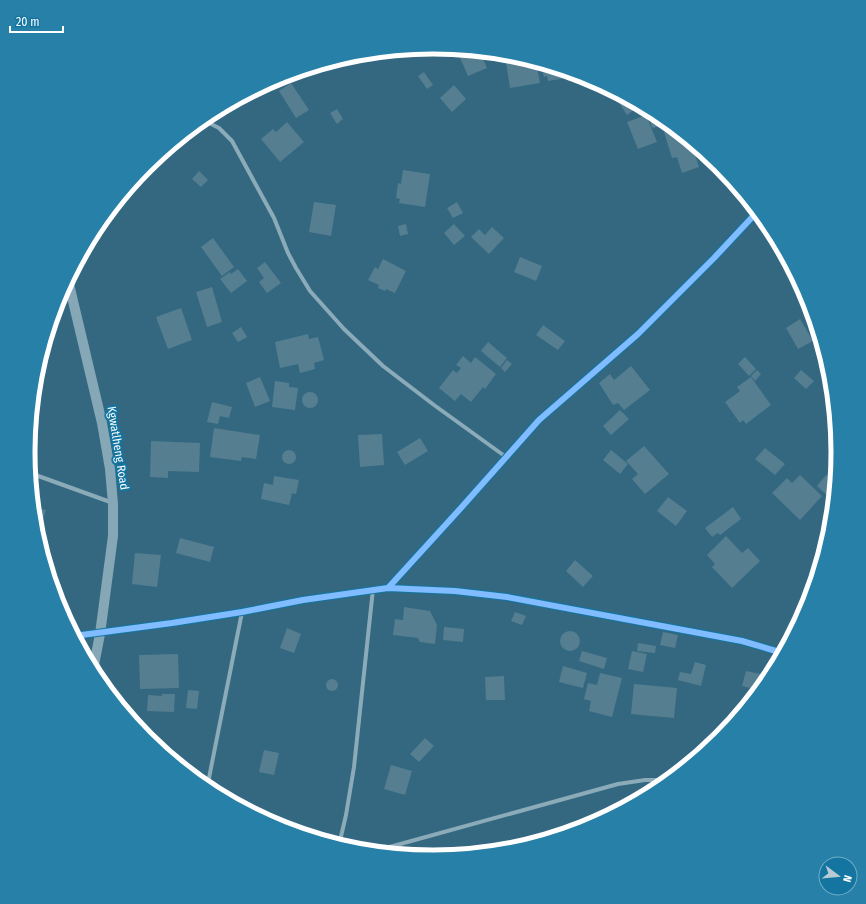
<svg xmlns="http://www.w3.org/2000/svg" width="866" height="904" font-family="'Fira Sans Condensed',sans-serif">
  <rect width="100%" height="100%" fill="#336880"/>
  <g fill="#557e90">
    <polygon points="460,50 480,52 487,68 468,76 457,51"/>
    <polygon points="374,53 371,62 354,55"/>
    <polygon points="512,55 536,62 540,83 510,88 505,56"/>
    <polygon points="541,64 584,76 584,79 568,81 567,78 548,81 547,76 544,77"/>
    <polygon points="424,72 433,85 427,89 418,76"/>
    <polygon points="291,83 309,110 296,118 279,91"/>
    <polygon points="454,85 466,99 452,112 440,98"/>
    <polygon points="610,89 625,98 640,106 627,115"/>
    <polygon points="337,109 343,119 337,124 330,113"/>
    <polygon points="646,115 657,142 638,149 627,122"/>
    <polygon points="657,115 662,119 664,125 652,128 649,116"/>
    <polygon points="287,122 304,142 280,162 261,139 273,129 276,132"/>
    <polygon points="675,129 691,142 699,167 682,173 677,157 672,158 664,132"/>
    <polygon points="403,170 430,174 425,207 399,203 400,199 396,198 398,183 401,184"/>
    <polygon points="199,171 208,180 201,187 192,179"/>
    <polygon points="314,202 336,205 331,236 309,232"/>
    <polygon points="457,202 463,213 453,218 447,208"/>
    <polygon points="406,224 408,234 400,236 398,226"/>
    <polygon points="454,224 465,236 454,245 444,233"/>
    <polygon points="492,227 504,238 489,254 471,237 479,229 485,235"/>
    <polygon points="213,238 234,267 222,276 201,247"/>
    <polygon points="520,257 542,266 536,281 514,272"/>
    <polygon points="383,259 406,271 395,293 386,289 385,291 378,288 379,285 368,280 375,267 378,269"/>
    <polygon points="265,262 281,283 267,293 259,282 264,278 257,268"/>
    <polygon points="238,269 247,281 231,293 220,279 230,272 231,274"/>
    <polygon points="212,287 222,322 207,327 196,292"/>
    <polygon points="181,308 192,340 168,349 156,317"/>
    <polygon points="800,319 813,341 798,349 786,328"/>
    <polygon points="543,325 565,341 558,350 536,335"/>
    <polygon points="241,327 247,337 238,342 232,333"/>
    <polygon points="308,334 309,339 318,337 324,360 314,363 315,369 300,373 298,364 280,368 275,342"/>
    <polygon points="488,342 507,358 500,367 481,351"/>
    <polygon points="463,356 471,363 475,357 496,374 485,389 483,387 471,402 461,394 455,401 439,388 453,370 457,373 461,368 456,365"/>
    <polygon points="745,357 756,369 749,376 738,364"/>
    <polygon points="507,360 512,364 505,372 501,368"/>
    <polygon points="631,366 650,390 624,410 618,403 613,405 599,383 610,374 614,380"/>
    <polygon points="757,370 761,374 755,381 751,376"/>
    <polygon points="801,370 814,381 806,389 794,378"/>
    <polygon points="260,377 270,401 255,407 246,383"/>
    <polygon points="751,377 771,405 746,424 743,420 740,423 725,402 740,391 737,387"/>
    <polygon points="275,381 289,383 289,387 298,388 295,410 272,407"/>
    <circle cx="310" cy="400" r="8"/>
    <polygon points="212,402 232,407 229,418 220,416 218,424 207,422"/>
    <polygon points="620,410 629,419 611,435 603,426"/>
    <polygon points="214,428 260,435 256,459 242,457 241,461 210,457"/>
    <polygon points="382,434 384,465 360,467 358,435"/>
    <polygon points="420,438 428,451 405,465 397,452"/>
    <polygon points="151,441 200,443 199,472 168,471 168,478 150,477"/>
    <polygon points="644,446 669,474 645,494 632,479 638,474 626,461"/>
    <polygon points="765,448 785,464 775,475 755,459"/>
    <polygon points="611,450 628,464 620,474 603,460"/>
    <circle cx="289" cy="457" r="7"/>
    <polygon points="800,475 822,496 800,520 772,493 787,478 792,483"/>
    <polygon points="826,475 835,483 833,501 817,486"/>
    <polygon points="274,476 299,480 296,494 292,493 289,505 261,499 264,483 273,485"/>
    <polygon points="668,497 687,511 676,526 657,511"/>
    <polygon points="33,507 46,510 43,519 34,517"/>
    <polygon points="733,507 741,519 720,535 718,533 712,537 705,528"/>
    <polygon points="726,536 742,553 748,548 760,561 732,588 712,567 715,564 707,555"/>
    <polygon points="180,538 214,547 210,562 176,553"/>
    <polygon points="135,553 161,555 157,587 132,584"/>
    <polygon points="575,560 593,576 583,587 566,571"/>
    <polygon points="404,607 430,611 437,625 435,644 420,642 418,638 393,635 395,619 403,620"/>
    <polygon points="515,612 526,616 522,625 511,621"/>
    <polygon points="444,627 464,629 463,642 443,640"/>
    <polygon points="287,628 301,634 294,653 280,648"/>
    <circle cx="570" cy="641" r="10"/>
    <polygon points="663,632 678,635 675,648 660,645"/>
    <polygon points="638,643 656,646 655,653 637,651"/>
    <polygon points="582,651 607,658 604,669 579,661"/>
    <polygon points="632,651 647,654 643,672 628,669"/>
    <polygon points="178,654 179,688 140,689 139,655"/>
    <polygon points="695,662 706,665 701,686 678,680 680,672 691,674"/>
    <polygon points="563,666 587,673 583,688 559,682"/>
    <polygon points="746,671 770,676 759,690 742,686"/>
    <polygon points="600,673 622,678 612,717 589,711 591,701 584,699 588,683 597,685"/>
    <polygon points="504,676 505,700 486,700 485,677"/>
    <circle cx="332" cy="685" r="6"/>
    <polygon points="634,684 677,688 674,718 631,714"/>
    <polygon points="188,690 199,691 197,709 186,708"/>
    <polygon points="162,694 175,694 174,712 147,711 148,695 162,696"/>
    <polygon points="425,738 434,746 419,762 410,754"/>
    <polygon points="264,750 279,753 274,775 259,772"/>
    <polygon points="391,765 412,771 405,795 384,789"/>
  </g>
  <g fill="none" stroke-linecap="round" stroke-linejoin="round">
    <g stroke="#8babb9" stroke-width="4">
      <polyline points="203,120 219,128 232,141 274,218 288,253 296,268 310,291 344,329 383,366 434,405 506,457"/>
      <polyline points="30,473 113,503"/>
      <polyline points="388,588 460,509 539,420 638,334 714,258 757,212"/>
      <polyline points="74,636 172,623 242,612 303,600 388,588 455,591 507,597 742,641 776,651 782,654"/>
      <polyline points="207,788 242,612"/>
      <polyline points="339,845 346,815 354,767 373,589"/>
      <polyline points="375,851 618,784 645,780 669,780"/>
    </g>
    <polyline stroke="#86a7b6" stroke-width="10" points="68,280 102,423 110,469 113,504 113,536 100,634 93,670"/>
    <g stroke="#1375a0" stroke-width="8">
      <g id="cycleway">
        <polyline points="388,588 460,509 539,420 638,334 714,258 757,212"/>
        <polyline points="74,636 172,623 242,612 303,600 388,588 455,591 507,597 742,641 776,651 782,654"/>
      </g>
    </g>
    <use href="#cycleway" stroke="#80bcff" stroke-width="6"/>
  </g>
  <g text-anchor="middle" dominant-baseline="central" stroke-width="4" stroke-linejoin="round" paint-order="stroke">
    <g font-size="12" fill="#fff" stroke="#1375a0">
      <text transform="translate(118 448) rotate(81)">Kgwatlheng Road</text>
    </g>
  </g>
  <path d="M0 0H866V904H0ZM35 452a398 398 0 1 1 796 0a398 398 0 1 1-796 0Z" fill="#2680a8" fill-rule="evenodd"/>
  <path fill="none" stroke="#fff" stroke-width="5" d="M35 452a398 398 0 1 1 796 0a398 398 0 1 1-796 0Z"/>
  <g transform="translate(838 876) rotate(106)"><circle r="19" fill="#1375a0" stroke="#71acc6"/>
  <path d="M0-3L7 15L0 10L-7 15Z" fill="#b8cad3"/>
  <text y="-6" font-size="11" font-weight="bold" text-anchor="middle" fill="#ffffff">N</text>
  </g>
  <path d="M10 26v6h53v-6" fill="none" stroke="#ffffff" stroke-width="2"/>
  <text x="16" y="26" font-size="12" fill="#ffffff" stroke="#1375a0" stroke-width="3" paint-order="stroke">20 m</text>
</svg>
